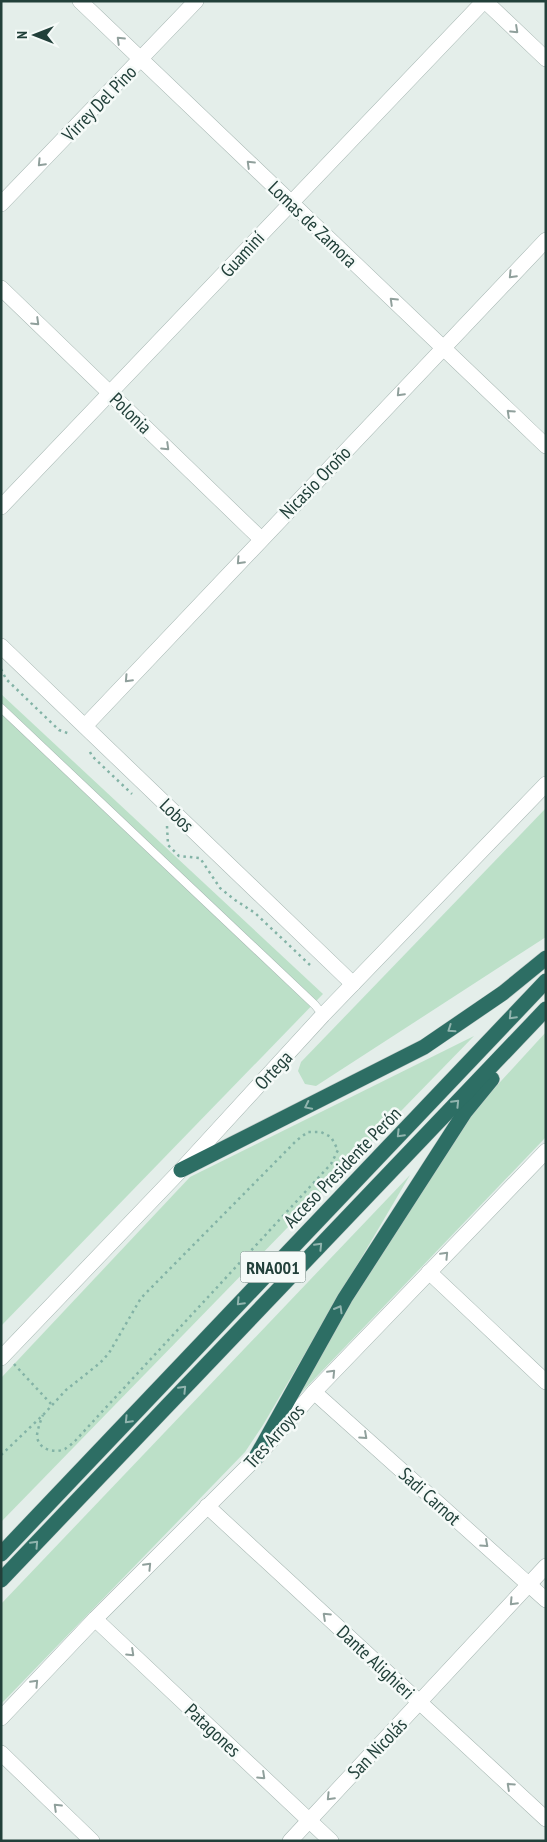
<svg xmlns="http://www.w3.org/2000/svg" width="547" height="1842" font-family="'PT Sans Narrow',sans-serif">
  <rect width="100%" height="100%" fill="#e4eeea"/>
  <g fill="#bce0c8">
    <polygon points="1,694 323,994 1,1326"/>
    <polygon points="546,808 546,937 316,1086 305,1084 298,1071 301,1062"/>
    <polygon points="546,1032 546,1137 299,1395 317,1355 403,1214 479,1105"/>
    <polygon points="474,1036 1,1522 1,1378 190,1177"/>
    <polygon points="410,1175 263,1425 245,1452 1,1704 1,1604"/>
  </g>
  <g fill="none" stroke-linecap="round" stroke-linejoin="round">
    <g stroke="#a6b6b2" stroke-width="9">
      <polyline id="lane" points="1,708 315,1005 323,1015"/>
    </g>
    <g stroke="#a6b6b2" stroke-width="16">
      <g id="street">
        <polyline points="80,1 546,446"/>
        <polyline points="485,1 546,59"/>
        <polyline points="1,204 196,1"/>
        <polyline points="1,288 261,539"/>
        <path d="M 1,507 C 163,339 322,169 484,1"/>
        <polyline points="1,646 353,984"/>
        <polyline points="85,726 546,240"/>
        <polyline points="429,1272 546,1382"/>
        <polyline points="1,1358 181,1170 323,1015 546,784"/>
        <polyline points="314,1392 546,1600"/>
        <polyline points="207,1506 546,1819"/>
        <polyline points="95,1619 331,1841"/>
        <polyline points="1,1718 95,1619 255,1459 314,1392 546,1151"/>
        <polyline points="1,1753 92,1841"/>
        <polyline points="290,1841 546,1566"/>
      </g>
    </g>
    <g stroke="#c1cac8" stroke-width="16">
      <g id="highway">
        <polyline points="181,1170 424,1047 503,993 546,958"/>
        <polyline points="255,1459 345,1298 465,1112 492,1079"/>
        <polyline points="1,1554 546,981"/>
        <polyline points="1,1580 546,1009"/>
      </g>
    </g>
    <g stroke="#83b3a6" stroke-width="2.5" stroke-dasharray="2.5 4" stroke-linecap="butt">
      <polyline points="1,669 6,679 59,730 70,734"/>
      <polyline points="90,752 92,756 132,794"/>
      <polyline points="167,826 168,845 179,856 200,858 220,888 235,900 255,913 310,965"/>
      <polyline points="14,1364 52,1405"/>
      <path d="M 1,1455 L 43,1415 L 66,1390 L 100,1363 L 109,1353 L 141,1298 L 297,1140 L 308,1132 L 321,1132 L 331,1137 L 338,1150 L 331,1164 L 75,1441 C 72,1444 68,1447 65,1449 C 54,1454 37,1449 37,1435 C 38,1428 40,1422 43,1415"/>
    </g>
    <use href="#lane" stroke="#fff" stroke-width="8"/>
    <use href="#street" stroke="#fff" stroke-width="15"/>
    <use href="#highway" stroke="#2d6e64" stroke-width="15"/>
  </g>
  <defs><path id="oneway-chevron" d="M-2-3.5L2.5 0L-2 3.5" fill="none" stroke-width="1.6" stroke-linecap="round" stroke-linejoin="round" transform="scale(1.25)"/></defs>
  <g stroke="#90a09c">
    <use href="#oneway-chevron" transform="translate(515 30) rotate(43)"/>
    <use href="#oneway-chevron" transform="translate(120 40) rotate(-136)"/>
    <use href="#oneway-chevron" transform="translate(41 163) rotate(134)"/>
    <use href="#oneway-chevron" transform="translate(250 164) rotate(-136)"/>
    <use href="#oneway-chevron" transform="translate(512 275) rotate(134)"/>
    <use href="#oneway-chevron" transform="translate(393 301) rotate(-136)"/>
    <use href="#oneway-chevron" transform="translate(36 322) rotate(44)"/>
    <use href="#oneway-chevron" transform="translate(400 393) rotate(134)"/>
    <use href="#oneway-chevron" transform="translate(510 413) rotate(-137)"/>
    <use href="#oneway-chevron" transform="translate(166 447) rotate(44)"/>
    <use href="#oneway-chevron" transform="translate(240 561) rotate(133)"/>
    <use href="#oneway-chevron" transform="translate(128 679) rotate(133)"/>
    <use href="#oneway-chevron" transform="translate(445 1255) rotate(-46)"/>
    <use href="#oneway-chevron" transform="translate(332 1373) rotate(-46)"/>
    <use href="#oneway-chevron" transform="translate(364 1436) rotate(42)"/>
    <use href="#oneway-chevron" transform="translate(485 1544) rotate(42)"/>
    <use href="#oneway-chevron" transform="translate(148 1566) rotate(-46)"/>
    <use href="#oneway-chevron" transform="translate(513 1602) rotate(133)"/>
    <use href="#oneway-chevron" transform="translate(326 1616) rotate(-137)"/>
    <use href="#oneway-chevron" transform="translate(131 1653) rotate(43)"/>
    <use href="#oneway-chevron" transform="translate(35 1683) rotate(-46)"/>
    <use href="#oneway-chevron" transform="translate(262 1776) rotate(43)"/>
    <use href="#oneway-chevron" transform="translate(510 1786) rotate(-137)"/>
    <use href="#oneway-chevron" transform="translate(330 1797) rotate(134)"/>
    <use href="#oneway-chevron" transform="translate(57 1807) rotate(-136)"/>
  </g>
  <g stroke="#91b4ae">
    <use href="#oneway-chevron" transform="translate(512 1016) rotate(134)"/>
    <use href="#oneway-chevron" transform="translate(451 1029) rotate(146)"/>
    <use href="#oneway-chevron" transform="translate(456 1103) rotate(-46)"/>
    <use href="#oneway-chevron" transform="translate(308 1106) rotate(154)"/>
    <use href="#oneway-chevron" transform="translate(400 1134) rotate(134)"/>
    <use href="#oneway-chevron" transform="translate(319 1246) rotate(-46)"/>
    <use href="#oneway-chevron" transform="translate(240 1302) rotate(134)"/>
    <use href="#oneway-chevron" transform="translate(339 1309) rotate(-60)"/>
    <use href="#oneway-chevron" transform="translate(183 1389) rotate(-46)"/>
    <use href="#oneway-chevron" transform="translate(128 1420) rotate(134)"/>
    <use href="#oneway-chevron" transform="translate(35 1544) rotate(-47)"/>
  </g>
  <g text-anchor="middle" dominant-baseline="central" stroke-width="5" stroke-linejoin="round" paint-order="stroke">
    <rect fill="#f5faf8" stroke="#617873" stroke-width="1" x="240.5" y="1251.5" width="65" height="31" rx="4"/>
    <g font-size="18" font-weight="bold" fill="#22403a">
      <text x="273" y="1267">RNA001</text>
    </g>
    <g font-size="19" fill="#22403a" stroke="#f5faf8">
      <text transform="translate(99 103) rotate(-46)">Virrey Del Pino</text>
      <text transform="translate(313 224) rotate(44)">Lomas de Zamora</text>
      <text transform="translate(242 254) rotate(-47)">Guaminí</text>
      <text transform="translate(131 413) rotate(44)">Polonia</text>
      <text transform="translate(315 482) rotate(-46)">Nicasio Oroño</text>
      <text transform="translate(177 815) rotate(44)">Lobos</text>
      <text transform="translate(273 1070) rotate(-47)">Ortega</text>
      <text transform="translate(342 1167) rotate(-46)">Acceso Presidente Perón</text>
      <text transform="translate(274 1436) rotate(-48)">Tres Arroyos</text>
      <text transform="translate(430 1496) rotate(42)">Sadi Carnot</text>
      <text transform="translate(376 1662) rotate(43)">Dante Alighieri</text>
      <text transform="translate(213 1730) rotate(43)">Patagones</text>
      <text transform="translate(377 1748) rotate(-46)">San Nicolás</text>
    </g>
  </g>
  <rect width="547" height="1842" fill="none" stroke="#22403a" stroke-width="5"/>
  <g transform="translate(35 35) rotate(270)" stroke="#f5faf8" stroke-width="4" paint-order="stroke">
  <path d="M0-4L9 19L0 12L-9 19Z" fill="#22403a"/>
  <text y="-8" font-size="14" font-weight="bold" text-anchor="middle" fill="#22403a">N</text>
  </g>
</svg>
